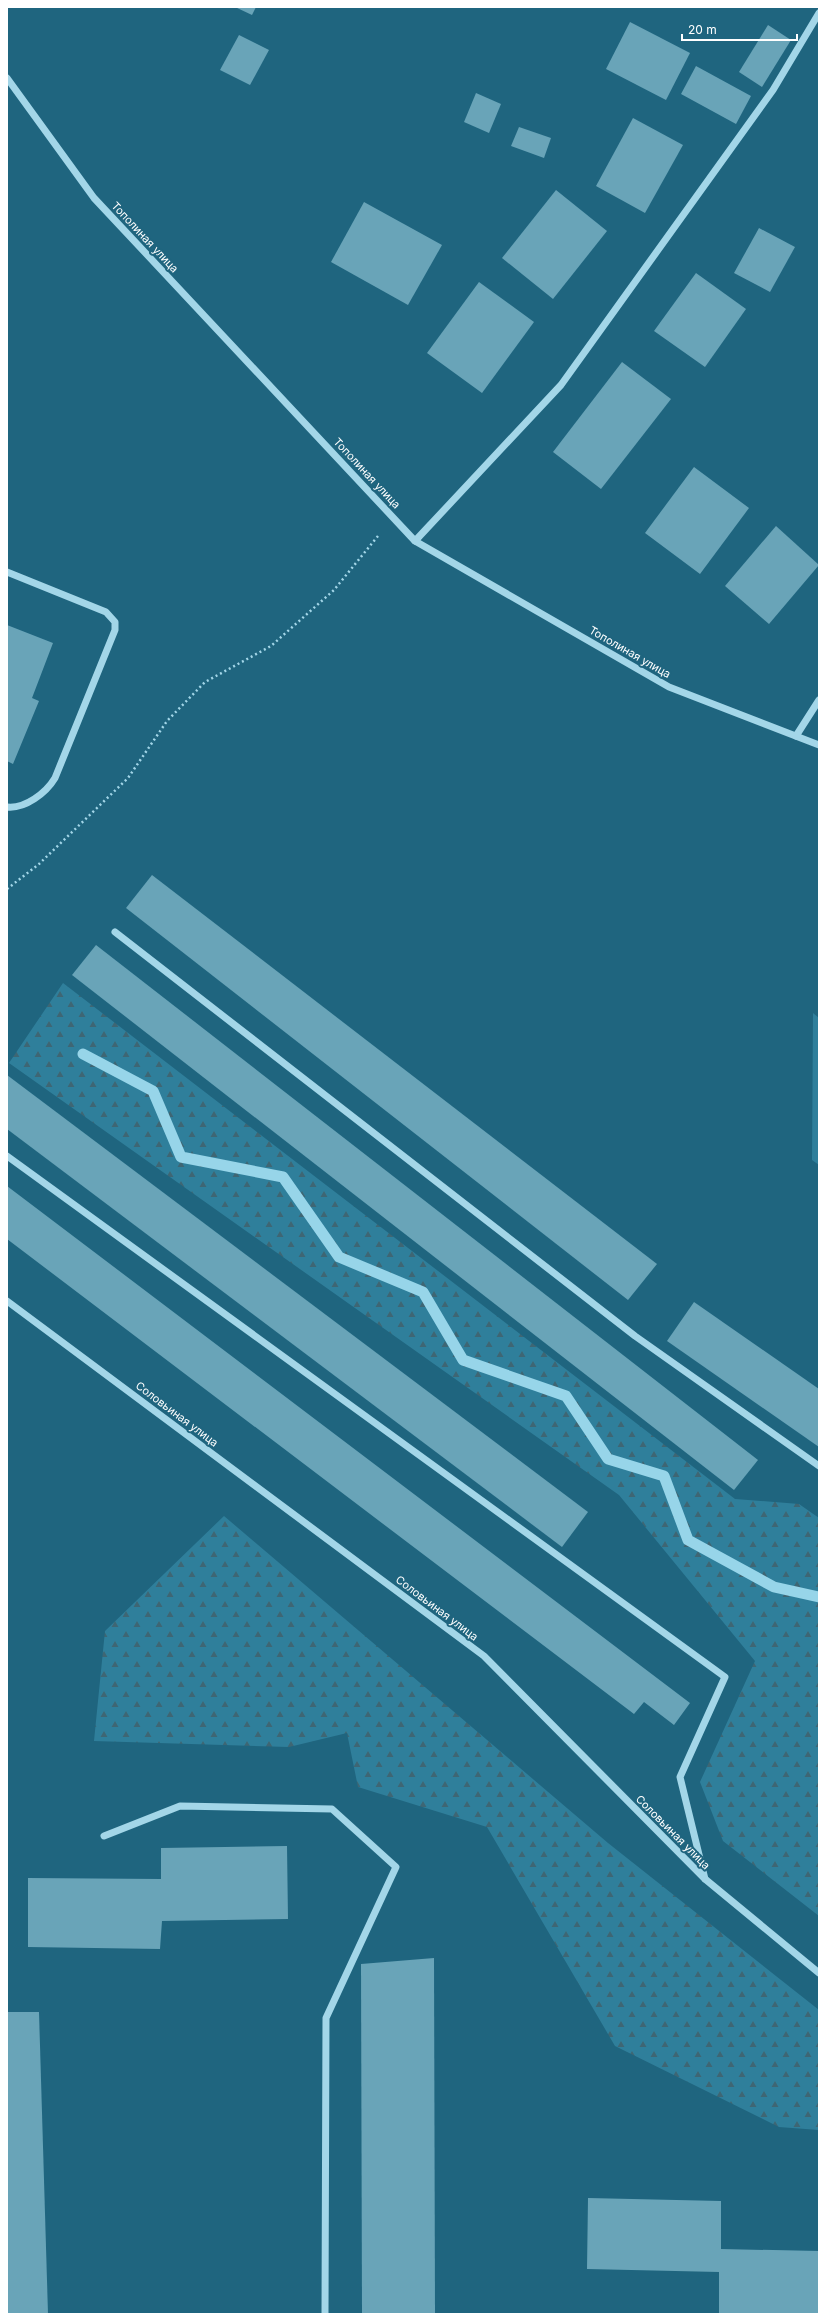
<svg xmlns="http://www.w3.org/2000/svg" width="826" height="2321" font-family="Inter,sans-serif">
  <defs>
    <pattern id="forest-firs" width="22" height="20" patternUnits="userSpaceOnUse"><rect width="22" height="20" fill="#2f7f9b"/><path d="M5 1l3.5 6h-7zM16 11l3.5 6h-7z" fill="#3e6674"/></pattern>
  </defs>
  <rect width="100%" height="100%" fill="#1f657f"/>
  <polygon fill="#2f7f9b" points="813,1013 819,1018 819,1165 812,1160"/>
  <g fill="url(#forest-firs)">
    <polygon points="63,983 735,1499 799,1504 819,1518 819,1916 723,1841 700,1782 755,1661 619,1495 9,1063"/>
    <polygon points="224,1516 608,1843 819,2010 819,2130 779,2127 615,2046 487,1827 358,1787 347,1733 289,1747 94,1741 105,1631"/>
  </g>
  <g fill="none" stroke-linecap="round" stroke-linejoin="round">
    <polyline stroke="#97d5e9" stroke-width="11" points="83,1054 153,1091 181,1157 283,1177 339,1257 423,1292 463,1360 566,1396 608,1459 664,1476 688,1540 774,1587 819,1597"/>
  </g>
  <g fill="#69a4b8">
    <polygon points="235,7 256,7 252,15"/>
    <polygon points="630,22 690,53 666,100 606,69"/>
    <polygon points="768,25 791,40 762,87 739,72"/>
    <polygon points="239,35 269,50 250,85 220,70"/>
    <polygon points="696,66 751,96 736,124 681,94"/>
    <polygon points="476,93 501,104 489,133 464,122"/>
    <polygon points="633,118 683,145 645,213 596,186"/>
    <polygon points="519,127 551,138 544,158 511,146"/>
    <polygon points="556,190 607,231 553,299 502,258"/>
    <polygon points="364,202 442,245 408,305 331,262"/>
    <polygon points="759,228 795,247 770,292 734,273"/>
    <polygon points="696,273 746,309 705,367 654,331"/>
    <polygon points="479,282 534,322 482,393 427,353"/>
    <polygon points="622,362 671,399 601,489 553,452"/>
    <polygon points="694,467 749,508 700,574 645,533"/>
    <polygon points="776,526 819,565 769,624 725,586"/>
    <polygon points="7,625 53,643 32,698 39,701 13,764 7,761"/>
    <polygon points="152,875 657,1264 628,1300 126,908"/>
    <polygon points="96,945 758,1460 734,1490 72,975"/>
    <polygon points="7,1075 588,1512 562,1547 7,1129"/>
    <polygon points="7,1186 690,1703 674,1725 644,1702 634,1714 7,1239"/>
    <polygon points="694,1302 819,1389 819,1447 667,1341"/>
    <polygon points="287,1846 288,1919 162,1921 160,1949 28,1947 28,1878 161,1879 161,1848"/>
    <polygon points="434,1958 435,2314 362,2314 361,1964"/>
    <polygon points="7,2012 39,2012 48,2314 7,2314"/>
    <polygon points="588,2198 721,2201 721,2249 819,2251 819,2314 719,2314 719,2272 587,2269"/>
  </g>
  <g fill="none" stroke-linecap="round" stroke-linejoin="round">
    <polyline stroke="#a3d6e8" stroke-width="2.5" stroke-dasharray="2 3" stroke-linecap="butt" points="7,889 39,864 128,778 167,721 205,682 271,646 334,590 378,536"/>
    <g stroke="#a3d6e8" stroke-width="7">
      <polyline points="7,78 94,198 415,541 669,687 819,745"/>
      <polyline points="415,541 561,385 773,90 819,13"/>
      <path d="M 7,572 L 106,612 L 115,622 L 115,630 L 55,778 C 46,793 25,809 7,807"/>
      <polyline points="796,736 819,700"/>
      <polyline points="115,932 635,1336 819,1466"/>
      <polyline points="7,1156 725,1677 680,1777 705,1879"/>
      <polyline points="7,1301 484,1656 705,1879 819,1973"/>
      <polyline points="104,1836 180,1806 332,1809 396,1867 326,2018 325,2314"/>
    </g>
  </g>
  <g text-anchor="middle" dominant-baseline="central" stroke-width="4" stroke-linejoin="round" paint-order="stroke">
    <g font-size="11" fill="#fff" stroke="#1f657f">
      <text transform="translate(145 237) rotate(47)">Тополиная улица</text>
      <text transform="translate(367 473) rotate(47)">Тополиная улица</text>
      <text transform="translate(630 652) rotate(30)">Тополиная улица</text>
      <text transform="translate(177 1414) rotate(37)">Соловьиная улица</text>
      <text transform="translate(437 1608) rotate(37)">Соловьиная улица</text>
      <text transform="translate(673 1832) rotate(45)">Соловьиная улица</text>
    </g>
  </g>
  <rect width="826" height="2321" fill="none" stroke="#ffffff" stroke-width="16"/>
  <path d="M682 34v6h115v-6" fill="none" stroke="#ffffff" stroke-width="2"/>
  <text x="688" y="34" font-size="12" fill="#ffffff" stroke="#1f657f" stroke-width="3" paint-order="stroke">20 m</text>
</svg>
